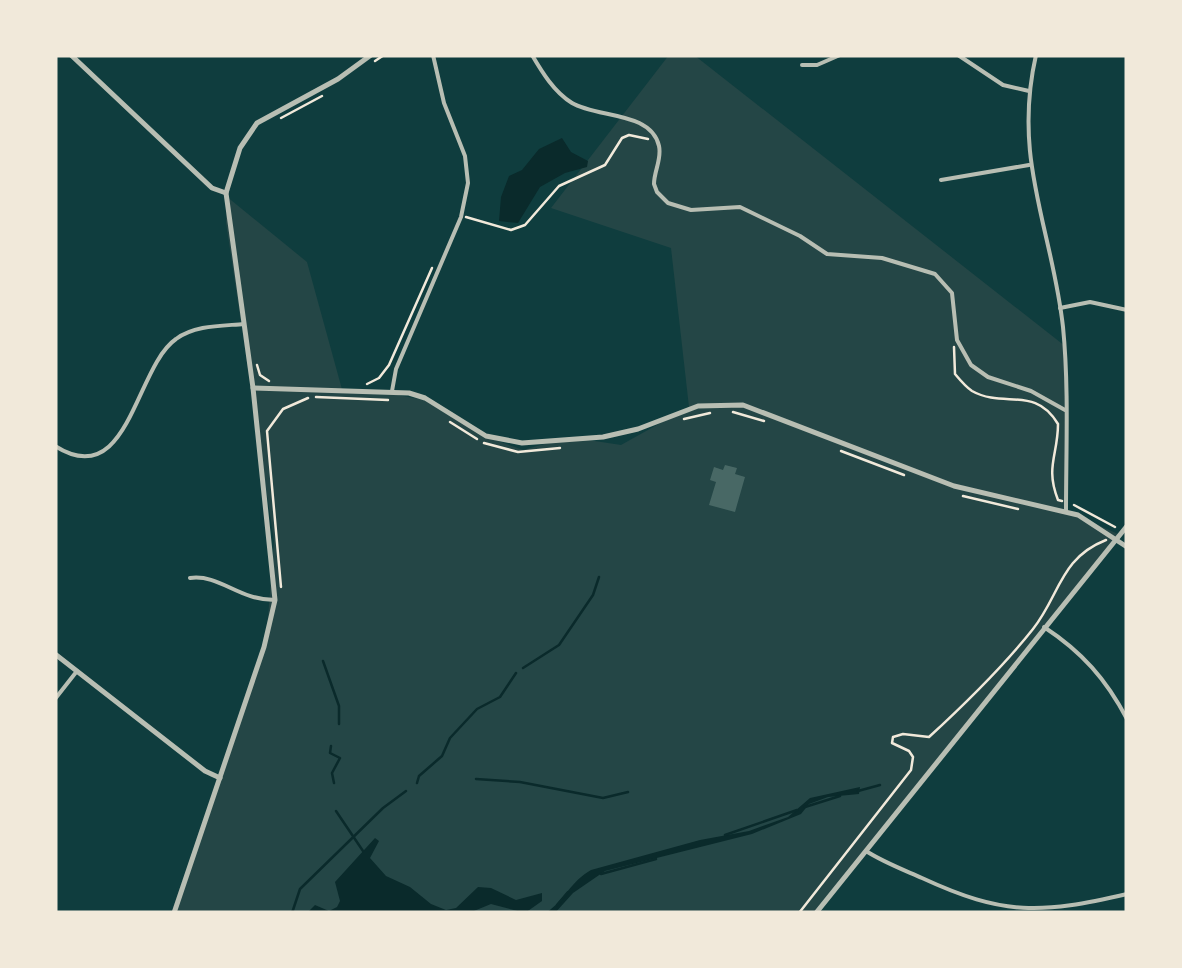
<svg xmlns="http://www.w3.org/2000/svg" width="1182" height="968" font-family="Lora,serif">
  <rect width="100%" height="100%" fill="#0f3d3e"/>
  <polygon fill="#244646" points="669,55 694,55 1065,346 1065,510 1118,534 817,913 171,913 266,643 274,541 226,223 226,196 307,262 343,393 393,394 424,400 481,435 523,450 569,437 621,445 689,407 671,248 551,208"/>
  <g fill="#0a2a2b">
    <polygon points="562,138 571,152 588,161 587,167 565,173 540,187 518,223 499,221 501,197 509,176 522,170 539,149"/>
    <path d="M 860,787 L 859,794 L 828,797 L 809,804 L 801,814 L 752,834 L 605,871 L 573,893 L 555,913 L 546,913 C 565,900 571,881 591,870 L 700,840 L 749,831 L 788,817 L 810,798 Z"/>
    <polygon points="375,838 379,841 370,858 386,876 410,887 431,904 446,910 456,908 478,887 491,888 516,900 542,893 542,901 525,913 491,904 469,913 307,913 315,905 329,911 337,907 340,901 335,882"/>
  </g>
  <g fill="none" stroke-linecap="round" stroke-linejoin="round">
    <g stroke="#0a2a2b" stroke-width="2.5">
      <polyline points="323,661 339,706 339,724"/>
      <polyline points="523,668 559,645 593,595 599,577"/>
      <polyline points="331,746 330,753 340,758 332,773 334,783"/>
      <polyline points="476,779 520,782 603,798 628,792"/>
      <polyline points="417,783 419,776 442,756 450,738 477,709 500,697 516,673"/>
      <polyline points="858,791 880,785"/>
      <polyline points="805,807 840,796"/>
      <polyline points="336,811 363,851"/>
      <polyline points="725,835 797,810"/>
      <polyline points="601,874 656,859"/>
      <polyline points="557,905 568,892"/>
      <polyline points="292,913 300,889 383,808 406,791"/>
    </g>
  </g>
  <polygon fill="#486865" points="725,465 737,468 735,474 745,477 735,512 709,505 716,482 710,480 714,467 723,470"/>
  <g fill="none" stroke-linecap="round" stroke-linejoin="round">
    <g stroke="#f1e9da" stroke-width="2.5">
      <polyline points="375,61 384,55"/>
      <polyline points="281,118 322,96"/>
      <polyline points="466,217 511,230 525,225 559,186 605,165 622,138 629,135 648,139"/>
      <path d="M 954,347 L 955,374 C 960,380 966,387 972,391 C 1004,409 1035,385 1058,424 C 1058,455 1045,467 1058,500 L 1062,501"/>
      <polyline points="257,365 260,375 269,381"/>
      <polyline points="367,384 379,378 389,365 432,268"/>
      <polyline points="316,397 388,400"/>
      <polyline points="733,412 764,421"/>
      <polyline points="684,419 710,413"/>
      <polyline points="450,422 477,439"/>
      <polyline points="484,443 518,452 560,448"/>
      <polyline points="841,451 904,475"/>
      <polyline points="963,496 1018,509"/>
      <polyline points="1074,505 1115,527"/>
      <polyline points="281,587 267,431 283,409 308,398"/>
      <path d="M 799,913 L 911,770 L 913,757 L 909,751 L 892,743 L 893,737 L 903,734 L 929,737 C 966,703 1002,668 1033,629 C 1060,595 1060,558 1106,540"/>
    </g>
    <g stroke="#b8beb3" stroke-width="4">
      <path d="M 532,55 C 542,72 554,92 572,103 C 597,118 651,111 659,146 C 662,159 654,171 654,184 L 657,192 L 668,203 L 691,210 L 740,207 L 800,236 L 827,254 L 882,258 L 935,274 L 952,293 L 957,340 L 971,365 L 988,377 L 1031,391 L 1065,410"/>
      <polyline points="958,55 1003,85 1029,91"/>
      <path d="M 1036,55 C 1012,160 1052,228 1063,327 C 1069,387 1066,451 1066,511"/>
      <polyline points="802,65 817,65 840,55"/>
      <polyline points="941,180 1029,165"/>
      <polyline points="1060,308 1090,302 1127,310"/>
      <polyline points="392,391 396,369 461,217 468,183 465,156 444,103 433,55"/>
      <path d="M 55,446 C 129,493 135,367 176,339 C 195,325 222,326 244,324"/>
      <path d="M 190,578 C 220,574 238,600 275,600"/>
      <path d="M 1044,627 C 1082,652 1106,679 1127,719"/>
      <polyline points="55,699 77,671"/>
      <path d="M 866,851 C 883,862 904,870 922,878 C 1004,916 1041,914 1127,894"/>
    </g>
    <g stroke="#b8beb3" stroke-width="5">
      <polyline points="71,55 212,188 226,193"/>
      <polyline points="253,388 409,393 425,398 486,436 522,443 603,437 638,429 698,406 743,405 954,486 1078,515 1127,547"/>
      <polyline points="55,654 205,771 220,778"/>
      <polyline points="174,913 264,647 275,600 253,388 226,193 240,148 257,123 338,79 371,55"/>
      <polyline points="816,913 1127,526"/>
    </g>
  </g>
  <rect width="1182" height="968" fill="none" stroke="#f1e9da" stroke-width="115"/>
</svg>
